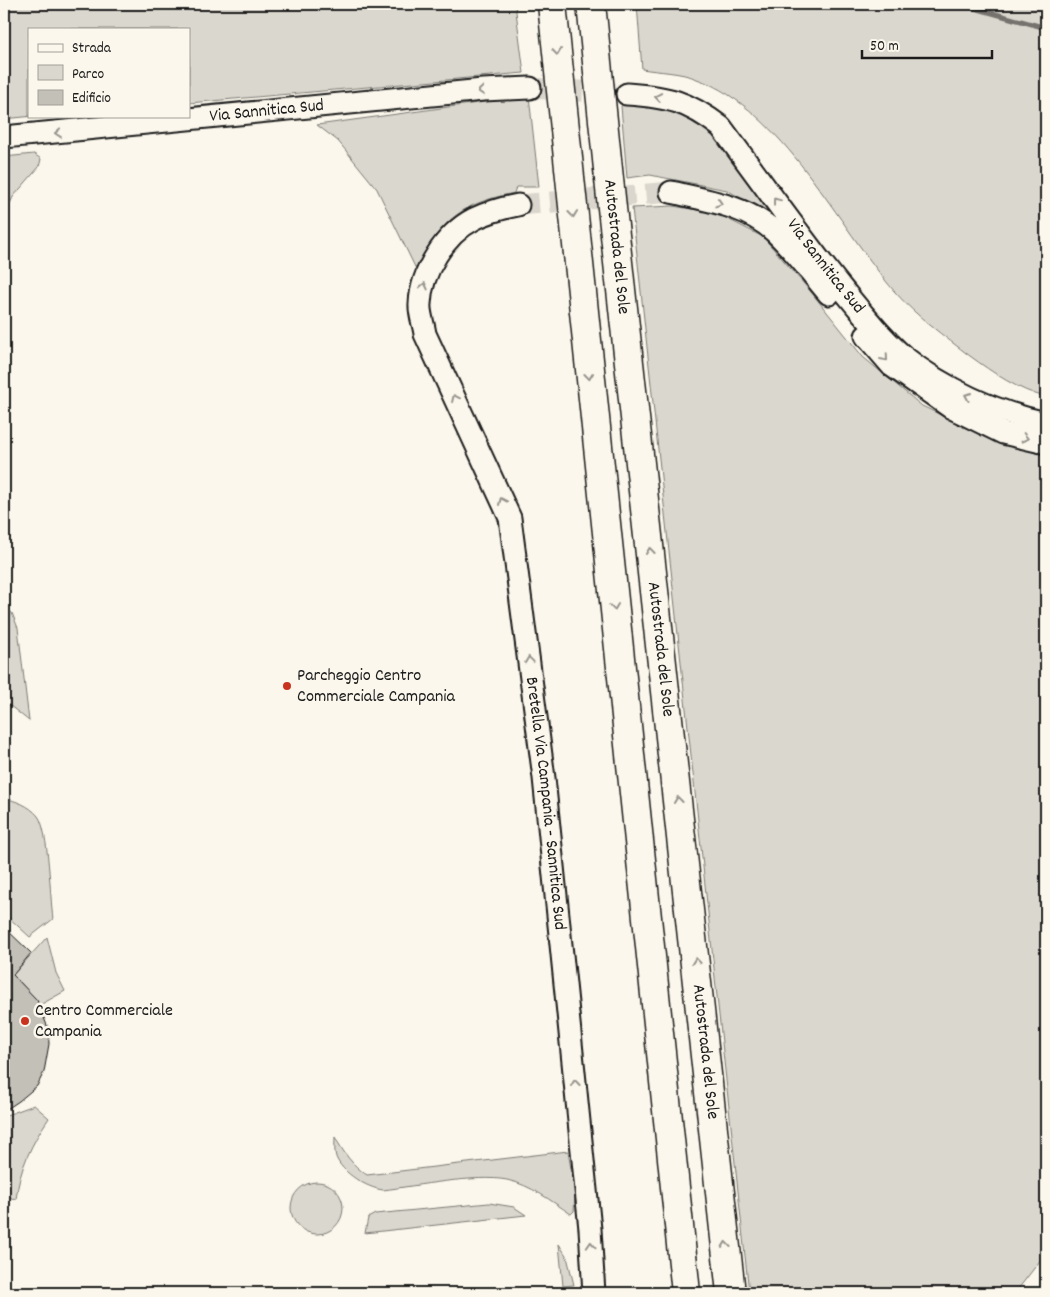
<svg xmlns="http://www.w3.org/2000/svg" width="1050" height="1297" font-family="Dekko,sans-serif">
  <rect width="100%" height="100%" fill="#fbf7ec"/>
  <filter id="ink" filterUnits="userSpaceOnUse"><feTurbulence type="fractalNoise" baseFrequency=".02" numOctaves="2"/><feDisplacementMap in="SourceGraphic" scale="10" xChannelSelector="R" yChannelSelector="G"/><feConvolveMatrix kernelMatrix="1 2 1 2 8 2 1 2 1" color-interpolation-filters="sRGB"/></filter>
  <g filter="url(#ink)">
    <g fill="#dad7ce" stroke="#7b7a75">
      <polygon points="4,4 515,4 524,73 189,103 189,29 29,29 29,116 34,116 4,119"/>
      <path d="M 637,4 L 1046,4 L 1046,397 C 1019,391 992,372 970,356 C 945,337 916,316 895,292 C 838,226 783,110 697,79 C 681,72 659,72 642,69 Z"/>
      <path d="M 529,96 L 539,187 L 516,187 L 514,193 C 459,204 442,220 416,269 L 377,189 L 338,141 L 317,125 Z"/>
      <polygon points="627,101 692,114 712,130 771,208 770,215 727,190 650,175 627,178 621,106"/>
      <polygon points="34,154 41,159 39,167 13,197 4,217 4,157"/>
      <polygon points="673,206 716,213 763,237 811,292 863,357 922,406 991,439 1046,453 1046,1253 1015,1293 749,1293 632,208"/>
      <polygon points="4,607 12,613 18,628 29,721 4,701 4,694 10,685 4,678"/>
      <path d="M 4,798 C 16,801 29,805 38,816 C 49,830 50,898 53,919 L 30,937 L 7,916 L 4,909 Z"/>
      <polygon points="47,937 56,973 65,991 40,1005 20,982 11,977"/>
      <path d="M 34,1105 L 49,1118 C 31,1144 20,1168 16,1199 L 7,1197 L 4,1193 L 4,1116 Z"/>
      <path d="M 335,1137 C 343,1152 353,1166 367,1175 L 568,1151 L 575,1193 L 574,1211 L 571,1214 C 551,1201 531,1185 507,1180 C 476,1174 416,1186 383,1190 C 367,1188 342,1173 336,1157 C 334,1151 335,1143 335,1137 Z"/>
      <circle cx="317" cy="1208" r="26"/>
      <polygon points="489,1203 514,1207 526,1215 365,1233 368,1218 375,1214"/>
      <polygon points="559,1244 567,1257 574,1285 563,1286"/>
    </g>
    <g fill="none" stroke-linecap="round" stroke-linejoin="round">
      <polyline stroke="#74726e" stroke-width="5" points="960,4 1046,28"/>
    </g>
    <polygon fill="#c3c0b8" stroke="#1c1c1c" points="4,927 31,953 13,975 37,1000 48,1028 49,1044 44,1072 37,1086 19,1101 4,1111"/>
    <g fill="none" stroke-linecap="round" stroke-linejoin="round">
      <g stroke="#dad6cd" stroke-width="21" stroke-dasharray="21 11" stroke-linecap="butt">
        <polyline points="530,88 627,94"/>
        <polyline points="518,205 671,192"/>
      </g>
      <g stroke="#1c1c1c" stroke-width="25">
        <g id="secondary">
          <path id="s1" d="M 627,94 C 669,97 687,101 721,127 C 762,182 801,238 844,291 C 862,313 882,338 903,356 C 944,389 995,412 1046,423"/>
          <path id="s2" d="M 4,137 L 483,90 L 530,88"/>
          <path d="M 671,192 C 707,200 747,206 775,232 C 795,251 812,274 829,294"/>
          <path id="s3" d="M 518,205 C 502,208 488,212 474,219 C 445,234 421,272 420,304 C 419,313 424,325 425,334 L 510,518 L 544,778 L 590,1229 L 594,1293"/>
          <polyline points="866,336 892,366 950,407 1003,433 1046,443"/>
        </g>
      </g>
      <g stroke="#1c1c1c" stroke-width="31">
        <g id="highway">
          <polyline points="552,4 686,1293"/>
          <path id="s4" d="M 591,4 C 634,434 686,863 731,1293"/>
        </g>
      </g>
      <use href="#secondary" stroke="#fbf7ec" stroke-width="21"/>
      <use href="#highway" stroke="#fbf7ec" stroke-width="28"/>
    </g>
    <defs><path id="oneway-chevron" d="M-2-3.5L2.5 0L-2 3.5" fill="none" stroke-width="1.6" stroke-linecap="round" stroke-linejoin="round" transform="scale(1.25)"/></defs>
    <g stroke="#97948e">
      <use href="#oneway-chevron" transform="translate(557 52) rotate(84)"/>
      <use href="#oneway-chevron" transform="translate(481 91) rotate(175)"/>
      <use href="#oneway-chevron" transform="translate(658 97) rotate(-170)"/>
      <use href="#oneway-chevron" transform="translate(58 133) rotate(175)"/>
      <use href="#oneway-chevron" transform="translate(776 201) rotate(-127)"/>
      <use href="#oneway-chevron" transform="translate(719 203) rotate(17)"/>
      <use href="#oneway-chevron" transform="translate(573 214) rotate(84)"/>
      <use href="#oneway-chevron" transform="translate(424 286) rotate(-77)"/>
      <use href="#oneway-chevron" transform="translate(885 358) rotate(49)"/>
      <use href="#oneway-chevron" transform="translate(589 376) rotate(84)"/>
      <use href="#oneway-chevron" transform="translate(968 396) rotate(-156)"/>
      <use href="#oneway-chevron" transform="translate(455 398) rotate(-115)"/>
      <use href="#oneway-chevron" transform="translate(1025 438) rotate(14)"/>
      <use href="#oneway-chevron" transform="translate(502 501) rotate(-114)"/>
      <use href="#oneway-chevron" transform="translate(650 551) rotate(-96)"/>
      <use href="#oneway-chevron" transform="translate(614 607) rotate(84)"/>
      <use href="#oneway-chevron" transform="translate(529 660) rotate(-98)"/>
      <use href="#oneway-chevron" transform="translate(678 800) rotate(-96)"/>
      <use href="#oneway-chevron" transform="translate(696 961) rotate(-96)"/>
      <use href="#oneway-chevron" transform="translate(575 1083) rotate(-96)"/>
      <use href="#oneway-chevron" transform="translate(591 1245) rotate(-93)"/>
      <use href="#oneway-chevron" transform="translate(726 1245) rotate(-96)"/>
    </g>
  </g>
  <g fill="#c8321e" stroke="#fbf7ec" stroke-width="2">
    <circle cx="287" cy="686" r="5"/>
    <circle cx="25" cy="1021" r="5"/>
  </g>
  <g text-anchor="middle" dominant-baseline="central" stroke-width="5" stroke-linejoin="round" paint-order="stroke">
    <g font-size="18" fill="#1c1c1c" stroke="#fbf7ec">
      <text stroke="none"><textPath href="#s2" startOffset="264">Via Sannitica Sud</textPath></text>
      <text stroke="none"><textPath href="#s4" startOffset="244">Autostrada del Sole</textPath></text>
      <text stroke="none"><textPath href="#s1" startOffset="276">Via Sannitica Sud</textPath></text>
      <text stroke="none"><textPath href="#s4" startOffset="649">Autostrada del Sole</textPath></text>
      <text stroke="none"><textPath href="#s3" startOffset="672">Bretella Via Campania - Sannitica Sud</textPath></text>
      <text stroke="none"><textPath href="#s4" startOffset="1054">Autostrada del Sole</textPath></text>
    </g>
    <g font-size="18" fill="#1c1c1c" stroke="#fbf7ec" text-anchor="start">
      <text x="297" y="676">Parcheggio Centro<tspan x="297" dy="21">Commerciale Campania</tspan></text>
      <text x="35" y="1011">Centro Commerciale<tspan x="35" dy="21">Campania</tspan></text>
    </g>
  </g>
  <rect width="1050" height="1297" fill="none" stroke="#fbf7ec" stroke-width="20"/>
  <rect x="10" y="10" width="1030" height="1277" fill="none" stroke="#1c1c1c" stroke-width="2" filter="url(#ink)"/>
  <rect x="28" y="28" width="162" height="90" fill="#fbf7ec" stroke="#a29f99"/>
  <rect x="38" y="44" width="25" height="8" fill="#fbf7ec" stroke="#a29f99"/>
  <text x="72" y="52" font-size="15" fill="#1c1c1c">Strada</text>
  <rect x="38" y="65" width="25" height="15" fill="#dad7ce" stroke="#a29f99"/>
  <text x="72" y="78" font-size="15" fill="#1c1c1c">Parco</text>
  <rect x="38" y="90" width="25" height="15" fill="#c3c0b8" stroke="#a29f99"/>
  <text x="72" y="102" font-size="15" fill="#1c1c1c">Edificio</text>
  <path d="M862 50v8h130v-8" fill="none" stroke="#1c1c1c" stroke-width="2.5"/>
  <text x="870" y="50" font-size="15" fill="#1c1c1c" stroke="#fbf7ec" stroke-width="4" paint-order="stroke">50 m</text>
</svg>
